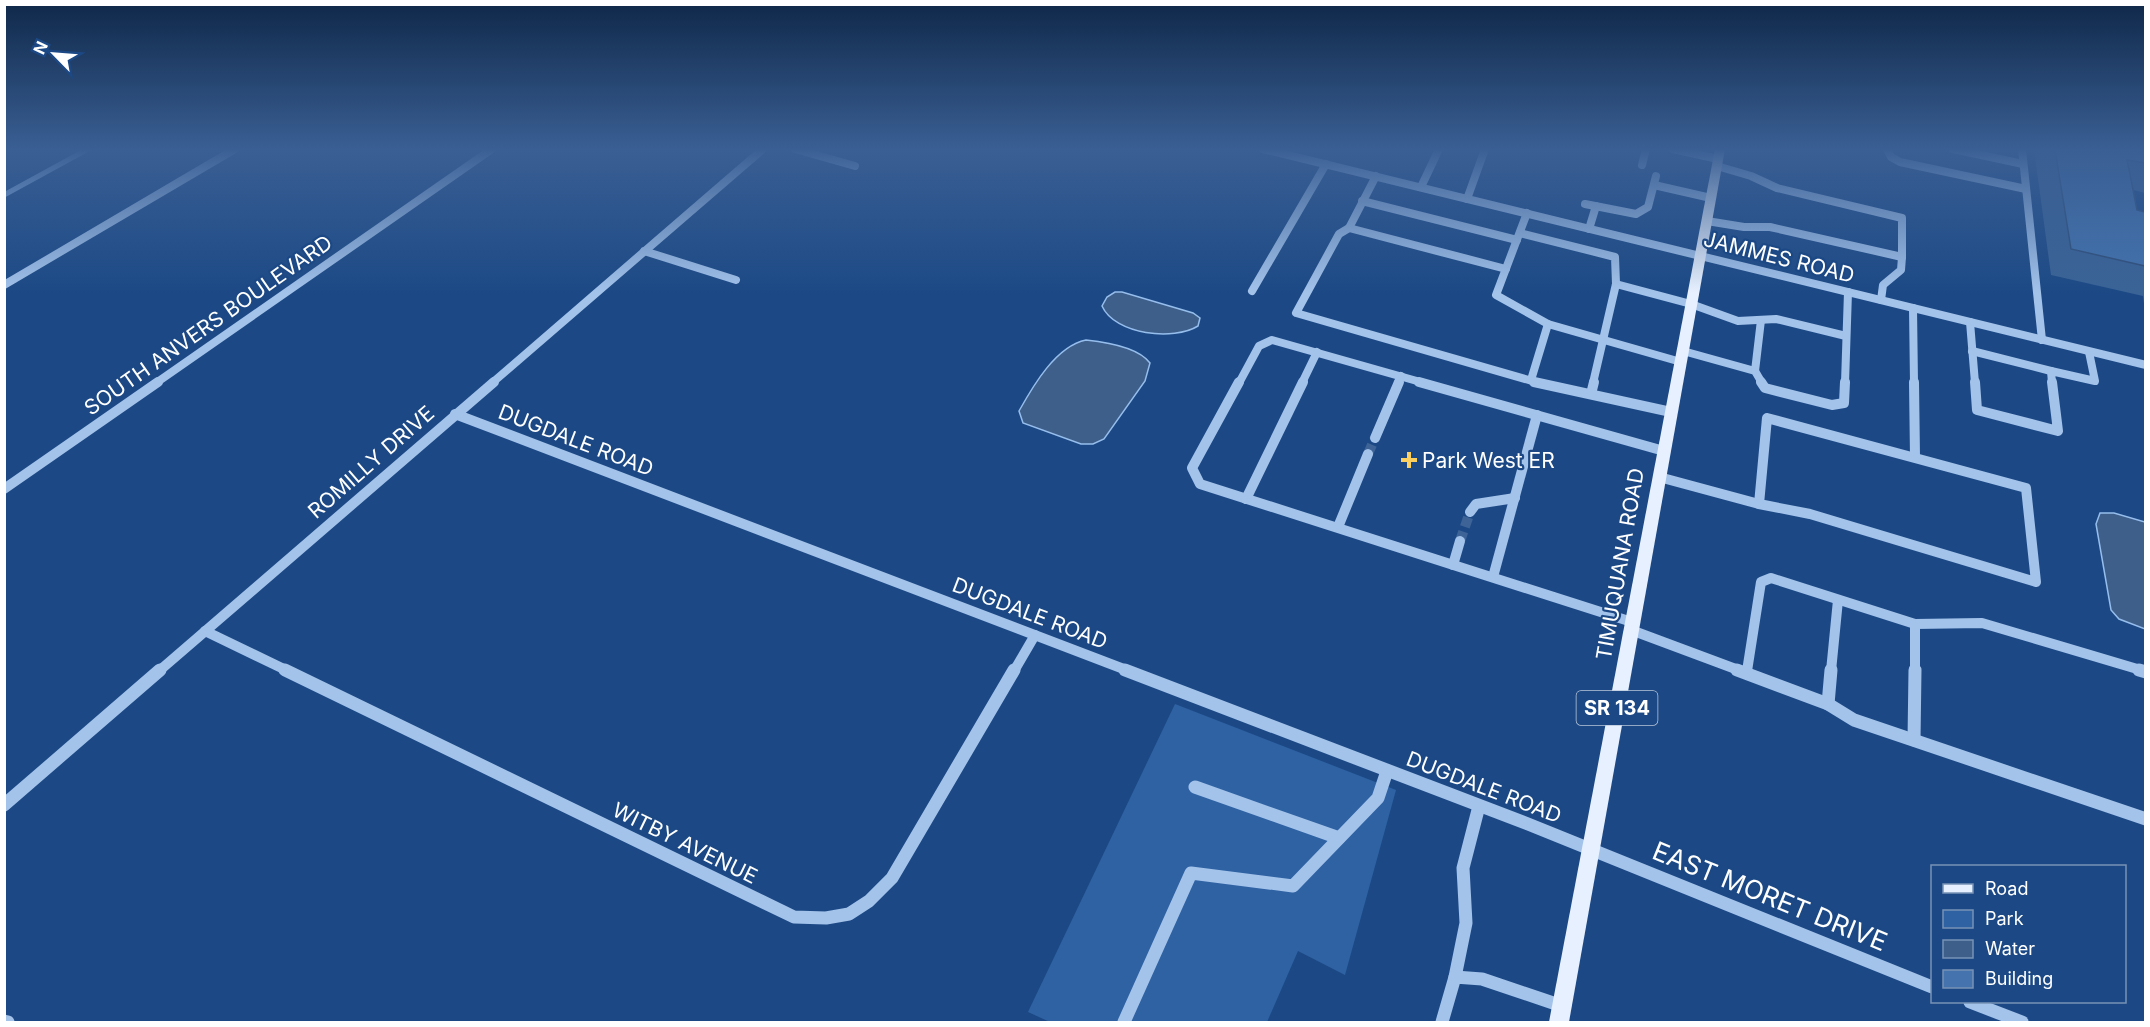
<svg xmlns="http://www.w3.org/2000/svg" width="2150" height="1027" font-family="Inter,sans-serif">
  <rect width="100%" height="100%" fill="#1c4985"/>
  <polygon fill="#2f62a3" points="1175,704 1396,790 1345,975 1298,951 1267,1022 1050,1022 1028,1012"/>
  <g fill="#3f5f8b" stroke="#96beed" stroke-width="1.5">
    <path d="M 1115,292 L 1122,292 L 1193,313 L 1200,318 L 1198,326 C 1174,341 1115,335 1102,306 L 1107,297 Z"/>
    <path d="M 1086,340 C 1105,342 1138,347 1150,363 L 1145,381 L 1104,439 L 1093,444 L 1081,444 L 1023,423 L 1019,411 C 1033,386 1056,346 1086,340 Z"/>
    <polygon points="2100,513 2114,513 2145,522 2145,629 2119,619 2111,610 2096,524"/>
  </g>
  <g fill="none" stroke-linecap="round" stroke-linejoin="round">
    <polyline stroke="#96beed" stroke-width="5" points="4,195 88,149"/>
    <g stroke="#3e6497" stroke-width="10" stroke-dasharray="10 5" stroke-linecap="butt">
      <polyline points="1368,454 1375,438"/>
      <polyline points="1460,541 1470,512"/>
    </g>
    <g stroke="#a3c3eb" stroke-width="8">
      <polyline points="795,149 855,166"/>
      <polyline points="1263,149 2146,365"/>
      <polyline points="1673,149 1718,159"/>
      <polyline points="1887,149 1891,157 1900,162 2026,189"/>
      <polyline points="1953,149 2023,164"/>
      <polyline points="2022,149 2042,340"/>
      <polyline points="1642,165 1646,149"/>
      <polyline points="1654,185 1711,198"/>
      <polyline points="1421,187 1439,149"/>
      <polyline points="1467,199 1485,149"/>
      <polyline points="1362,201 1517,240"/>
      <polyline points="1585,204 1636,214 1648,207 1656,176"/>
      <polyline points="1527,213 1496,295 1548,324 1681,362"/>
      <polyline points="1707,221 1744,227 1770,227 1902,257 1902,218 1777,188 1751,176 1717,166"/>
      <polyline points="1349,228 1376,176"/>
      <polyline points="1589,229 1596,206"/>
      <polyline points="1520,233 1615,257 1616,284 1593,383"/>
      <polyline points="644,251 736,280"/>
      <polyline points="1506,269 1349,228 1339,234 1296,313 1539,383"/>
      <polyline points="1616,284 1691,304 1738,321 1776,319 1846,336"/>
      <polyline points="4,285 235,149"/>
      <polyline points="1252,291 1326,164"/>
      <polyline points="1881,300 1883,285 1901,270 1902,257"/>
      <polyline points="1913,308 1914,383"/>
      <polyline points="1970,322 1975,383"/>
      <polyline points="1683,351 1755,371 1762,383"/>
      <polyline points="1972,351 2051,371"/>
      <polyline points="1755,371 1761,320"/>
      <polyline points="1531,380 1548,324"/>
      <polyline points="156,383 492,149"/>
      <polyline points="492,383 763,149"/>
      <polyline points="1239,383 1259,346 1272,340 1424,383"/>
      <polyline points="1302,383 1317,352"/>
      <polyline points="1398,383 1401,376"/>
      <polyline points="1845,383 1848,292"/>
      <polyline points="2052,383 2051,371 2095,381 2089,352"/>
    </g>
    <g stroke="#a3c3eb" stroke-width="10">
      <polyline points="1239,382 1192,468 1200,484 1632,622"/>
      <polyline points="1419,382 1664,451"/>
      <polyline points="1534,382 1671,412"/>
      <polyline points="1761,382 1765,388 1832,405 1844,403 1845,382"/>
      <polyline points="1914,382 1915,457"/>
      <polyline points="1975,382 1977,410 2058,431 2052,382"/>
      <polyline points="1591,394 1594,382"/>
      <polyline points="455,414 1129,671"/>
      <polygon points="1767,418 2026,488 2036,582 1810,514 1759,504"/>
      <polyline points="1375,438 1399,382"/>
      <polyline points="1659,477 1759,504"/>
      <polyline points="4,489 158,382"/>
      <polyline points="1246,499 1303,382"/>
      <polyline points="1470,512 1476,504 1515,498"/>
      <polyline points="1338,527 1368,454"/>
      <polyline points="1453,565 1460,541"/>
      <polyline points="1493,577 1537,415"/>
      <polyline points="1631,630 1741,671"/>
      <polyline points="205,631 288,671"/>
      <polyline points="159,671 494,382"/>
      <polyline points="1014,671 1035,635"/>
      <polyline points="1747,671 1761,582 1771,578 1915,624 1982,623 2144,671"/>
      <polyline points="1831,671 1838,600"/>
      <polyline points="1915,671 1915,624"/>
    </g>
    <g stroke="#a3c3eb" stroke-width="13">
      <polyline points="285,670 794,917 826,918 849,914 869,901 892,878 1014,670"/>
      <polyline points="1125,670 1528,824 1932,987"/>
      <polyline points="1737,670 1828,704 1854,720 2146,819"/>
      <polyline points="2139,670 2146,672"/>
      <polyline points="1828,704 1831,670"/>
      <polyline points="1914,740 1915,670"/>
      <polyline points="1195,787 1339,838"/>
      <polyline points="4,805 160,670"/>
      <polyline points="1455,977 1466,923 1463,868 1479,806"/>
      <polyline points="1970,1002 2022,1022"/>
      <polyline points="4,1021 8,1022"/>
      <polyline points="1124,1022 1191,873 1293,886 1378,798 1387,771"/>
      <polyline points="1442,1022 1455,977 1482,979 1562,1006"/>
    </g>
    <polygon fill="#e7f0fe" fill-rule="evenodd" points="1715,149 1725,149 1569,1022 1549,1022"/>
  </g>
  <polygon fill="#3a6396" points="2034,149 2145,149 2145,193 2133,190 2137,210 2145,212 2145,311 2143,296 2051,275"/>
  <polygon fill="#4473ae" stroke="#30507a" stroke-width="1.5" points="2055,149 2145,149 2145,163 2127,160 2137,210 2145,212 2145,266 2071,249"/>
  <linearGradient id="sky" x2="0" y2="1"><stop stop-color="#0f2849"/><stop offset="0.51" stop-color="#3a5f94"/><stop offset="1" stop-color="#3a5f94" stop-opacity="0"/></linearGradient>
  <rect width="2150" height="293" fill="url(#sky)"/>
  <path fill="#fbd061" stroke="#1c4985" stroke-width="2" d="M1406 451h6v6h6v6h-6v6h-6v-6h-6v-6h6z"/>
  <g text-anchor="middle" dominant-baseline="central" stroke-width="4.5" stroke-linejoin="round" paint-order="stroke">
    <rect fill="#1c4985" stroke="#bbc8da" stroke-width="1.5" x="1576.5" y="691" width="81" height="34" rx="4.5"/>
    <g font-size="20" font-weight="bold" fill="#fff">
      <text x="1617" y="708">SR 134</text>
    </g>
    <g font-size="21" fill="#fff" stroke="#1c4985">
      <text transform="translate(1779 257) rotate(14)">JAMMES ROAD</text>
      <text transform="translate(208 325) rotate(-35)">SOUTH ANVERS BOULEVARD</text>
      <text transform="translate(576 440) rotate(21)">DUGDALE ROAD</text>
      <text transform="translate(371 462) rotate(-41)">ROMILLY DRIVE</text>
      <text transform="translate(1620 564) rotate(-80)">TIMUQUANA ROAD</text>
      <text transform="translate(1030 613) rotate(21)">DUGDALE ROAD</text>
      <text transform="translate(1484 787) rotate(21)">DUGDALE ROAD</text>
      <text transform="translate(685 843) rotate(26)">WITBY AVENUE</text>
    </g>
    <g font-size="21" fill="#fff" stroke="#1c4985" text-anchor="start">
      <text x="1422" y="460">Park West ER</text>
    </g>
    <g font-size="26" fill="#fff" stroke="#1c4985">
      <text transform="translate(1770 896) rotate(22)">EAST MORET DRIVE</text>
    </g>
  </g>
  <rect width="2150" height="1027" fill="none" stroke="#ffffff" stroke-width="12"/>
  <rect x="1931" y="865" width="195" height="138" fill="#1c4985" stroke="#7792b6" stroke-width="1.5"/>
  <rect x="1943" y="884" width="30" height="9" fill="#e7f0fe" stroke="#7792b6" stroke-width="1.5"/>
  <text x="1985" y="895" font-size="18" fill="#ffffff">Road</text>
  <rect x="1943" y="910" width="30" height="18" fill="#2f62a3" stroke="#7792b6" stroke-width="1.5"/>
  <text x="1985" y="925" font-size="18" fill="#ffffff">Park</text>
  <rect x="1943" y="940" width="30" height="18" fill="#3f5f8b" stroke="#7792b6" stroke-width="1.5"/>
  <text x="1985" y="955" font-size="18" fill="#ffffff">Water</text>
  <rect x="1943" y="970" width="30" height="18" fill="#4473ae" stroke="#7792b6" stroke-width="1.5"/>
  <text x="1985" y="985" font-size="18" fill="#ffffff">Building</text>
  <g transform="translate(54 54) rotate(295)" stroke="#1c4985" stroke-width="4.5" paint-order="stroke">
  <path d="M0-4.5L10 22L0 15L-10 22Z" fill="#ffffff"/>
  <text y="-9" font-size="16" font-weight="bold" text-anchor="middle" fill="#ffffff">N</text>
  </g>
</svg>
